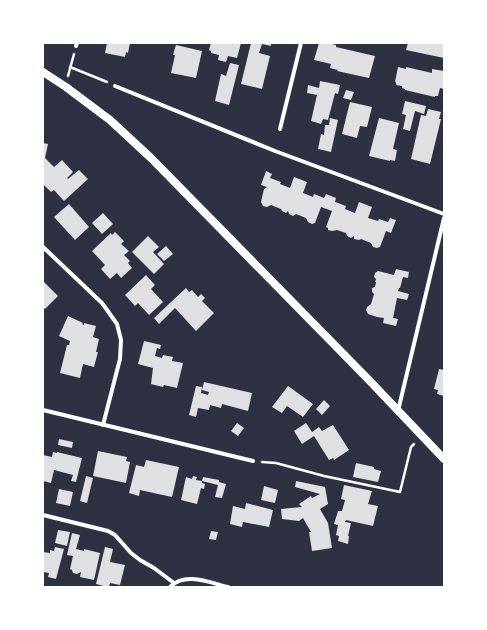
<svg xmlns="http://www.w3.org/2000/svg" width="487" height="630" font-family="'Public Sans',sans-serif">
  <rect width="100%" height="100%" fill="#2d3142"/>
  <g fill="#e0e0e3">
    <polygon points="107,43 130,43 128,53 126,52 125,57 105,53"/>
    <polygon points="211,43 241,43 237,58 228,56 226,62 218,60 219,55 211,53 211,51 209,50"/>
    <polygon points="251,43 271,43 271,46 262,44 259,53 270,56 262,89 241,84"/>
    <polygon points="319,43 327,43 336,45 336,47 375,56 369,78 337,71 338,70 330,68 331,64 314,60"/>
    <polygon points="408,43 444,43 444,58 406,50"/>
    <polygon points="176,45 202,51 196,78 171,73 175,55 173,55"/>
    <polygon points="230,63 239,65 229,105 215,101 221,74 226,76"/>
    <polygon points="398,67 406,69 406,67 432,73 432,69 444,71 444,89 440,88 438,96 435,96 435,97 405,90 405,89 402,88 402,86 396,85 396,82 395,82"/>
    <polygon points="320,81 340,85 338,94 335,93 328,120 323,119 321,124 311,121 317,95 307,93 308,85 319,88"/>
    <polygon points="346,90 354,92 351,100 343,98"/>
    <polygon points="405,101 426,106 424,114 415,111 410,131 403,129 406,115 402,114"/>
    <polygon points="350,102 372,107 367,127 360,126 357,138 342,134"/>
    <polygon points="428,109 441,112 439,119 441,119 430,164 411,159 421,115 426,116"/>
    <polygon points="330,118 338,120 331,152 318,149 321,134 324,135 325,125 329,125"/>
    <polygon points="379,118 399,123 393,149 397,150 395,161 390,160 390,161 369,156"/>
    <polygon points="43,143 48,144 45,158 54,167 62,160 73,172 67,178 68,179 79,170 88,179 64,201 54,190 51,192 43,184 44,180 43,179"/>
    <polygon points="266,171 272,174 270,178 281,182 280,184 290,188 294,177 307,182 303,193 313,197 314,194 324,198 326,194 336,198 335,202 346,206 345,209 355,213 359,202 372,207 368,218 378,221 379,219 388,222 390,218 396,220 391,233 386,231 380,247 377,248 373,247 371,243 361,239 359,240 354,239 354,236 351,238 347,236 346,233 337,230 332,231 328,230 328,228 326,227 332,211 321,207 315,223 312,224 308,222 306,218 296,214 293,216 289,214 288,211 286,213 282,211 281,209 271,205 267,207 263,206 261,202 264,189 267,187 261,185"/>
    <polygon points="69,204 89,227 75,240 54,217"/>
    <polygon points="103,213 113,224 102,234 92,223"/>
    <polygon points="115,232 124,241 121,244 129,251 124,255 130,261 128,263 132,268 121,278 117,273 110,279 101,269 105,265 92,251 111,233 112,235"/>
    <polygon points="148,236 159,247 153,252 164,264 154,274 132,252"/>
    <polygon points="166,246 173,254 164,261 157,254"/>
    <polygon points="396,269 409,272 408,278 403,277 400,288 399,288 398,291 409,294 407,300 397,298 393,318 398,319 396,326 383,323 384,318 377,317 368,314 366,310 367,307 371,304 374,294 372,292 372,288 375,287 376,282 375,282 376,279 374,277 375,273 378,271 394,275"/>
    <polygon points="146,275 155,285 151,289 163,302 149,315 138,303 135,306 125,295"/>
    <polygon points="43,281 58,296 45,309 43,307"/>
    <polygon points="186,288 189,292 192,290 198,297 201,294 205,298 202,301 214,313 196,331 175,308 159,324 154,318"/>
    <polygon points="68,316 83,323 82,324 84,325 84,323 96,326 93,337 99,339 96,352 98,352 94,367 83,364 80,378 60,373 67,345 69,345 70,341 59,336"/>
    <polygon points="144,341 161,345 160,349 157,348 155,356 162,358 163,355 173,357 172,361 183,363 177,388 164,385 163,387 151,384 153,368 138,364"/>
    <polygon points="439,369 444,370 444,396 437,394 438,390 434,389"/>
    <polygon points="204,382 252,393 248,411 222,404 221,408 210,405 209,410 198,408 196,417 189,415 196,386 202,387 201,393 208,395 209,392 202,390"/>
    <polygon points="288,386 313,404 303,417 287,406 282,413 272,407"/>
    <polygon points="324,400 330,406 322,415 316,409"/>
    <polygon points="237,423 244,428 238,436 231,431"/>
    <polygon points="306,423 312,432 319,427 322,431 333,425 349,450 334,460 333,458 329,460 314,436 302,444 294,431"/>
    <polygon points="59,439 73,442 72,448 58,445"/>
    <polygon points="98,451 127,457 126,461 130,462 126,483 93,476"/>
    <polygon points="53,452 57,453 57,452 82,458 76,482 71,481 73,475 54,470 51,483 43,481 43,455 52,457"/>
    <polygon points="146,460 179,467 172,497 140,490 139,496 129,493 136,465 144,467"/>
    <polygon points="356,463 374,467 374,469 381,471 378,482 353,477"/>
    <polygon points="86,476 93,478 87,503 80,501"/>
    <polygon points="193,476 197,477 196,480 202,481 202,483 205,484 204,489 201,488 197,504 181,500 186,477 192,479"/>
    <polygon points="203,477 219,480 219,482 226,484 222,498 215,497 218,485 202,481"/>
    <polygon points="296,481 325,487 328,504 320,509 328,523 332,548 312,551 309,532 311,532 303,518 299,521 282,519 281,509 302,507 299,504 311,496 312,498 320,494 295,487"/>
    <polygon points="344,485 372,491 368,504 378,506 373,526 346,520 345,522 351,523 348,536 349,536 348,544 338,541 339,536 336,535 338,525 334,524 338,511 342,511 345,500 341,499"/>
    <polygon points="264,486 278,490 275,503 261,500"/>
    <polygon points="59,489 73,492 70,506 56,503"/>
    <polygon points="246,503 273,510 269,527 243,522 242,527 230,524 233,506 245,509"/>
    <polygon points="58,530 70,532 67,546 55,543"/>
    <polygon points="211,531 218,532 216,540 209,539"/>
    <polygon points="72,533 80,535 76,549 84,551 84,549 100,553 94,580 80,577 81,572 77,574 73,573 72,570 70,569 73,556 67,555"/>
    <polygon points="55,547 64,549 56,579 48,577 49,573 43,572 43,552 50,553 50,550 54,551"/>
    <polygon points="105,547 113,549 110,562 125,565 120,585 110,583 109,587 107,587 96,584"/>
  </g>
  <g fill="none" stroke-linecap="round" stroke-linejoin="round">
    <g stroke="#fff" stroke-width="2.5">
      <polyline points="70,67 107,82"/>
      <polyline points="68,76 74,54"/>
      <polyline points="262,462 276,463 324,476 400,492 411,447 414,444"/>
    </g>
    <g stroke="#fff" stroke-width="4">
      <polyline points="76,46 77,43"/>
      <polyline points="115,86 275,151 444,214"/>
      <polyline points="280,129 301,43"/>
      <polyline points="43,247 102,303 117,324 121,340 120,359 103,425"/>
      <polyline points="43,410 253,461"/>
      <polyline points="398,411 444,218"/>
      <polyline points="43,515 108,531 115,535 131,553 140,560 154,568 174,583"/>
      <path d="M 170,587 C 185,571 211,583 228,587"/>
    </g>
    <polyline stroke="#fff" stroke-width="8" points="43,72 66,87 110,120 151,158 367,378 444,459"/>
  </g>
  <rect width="487" height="630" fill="none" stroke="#ffffff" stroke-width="88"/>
</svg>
